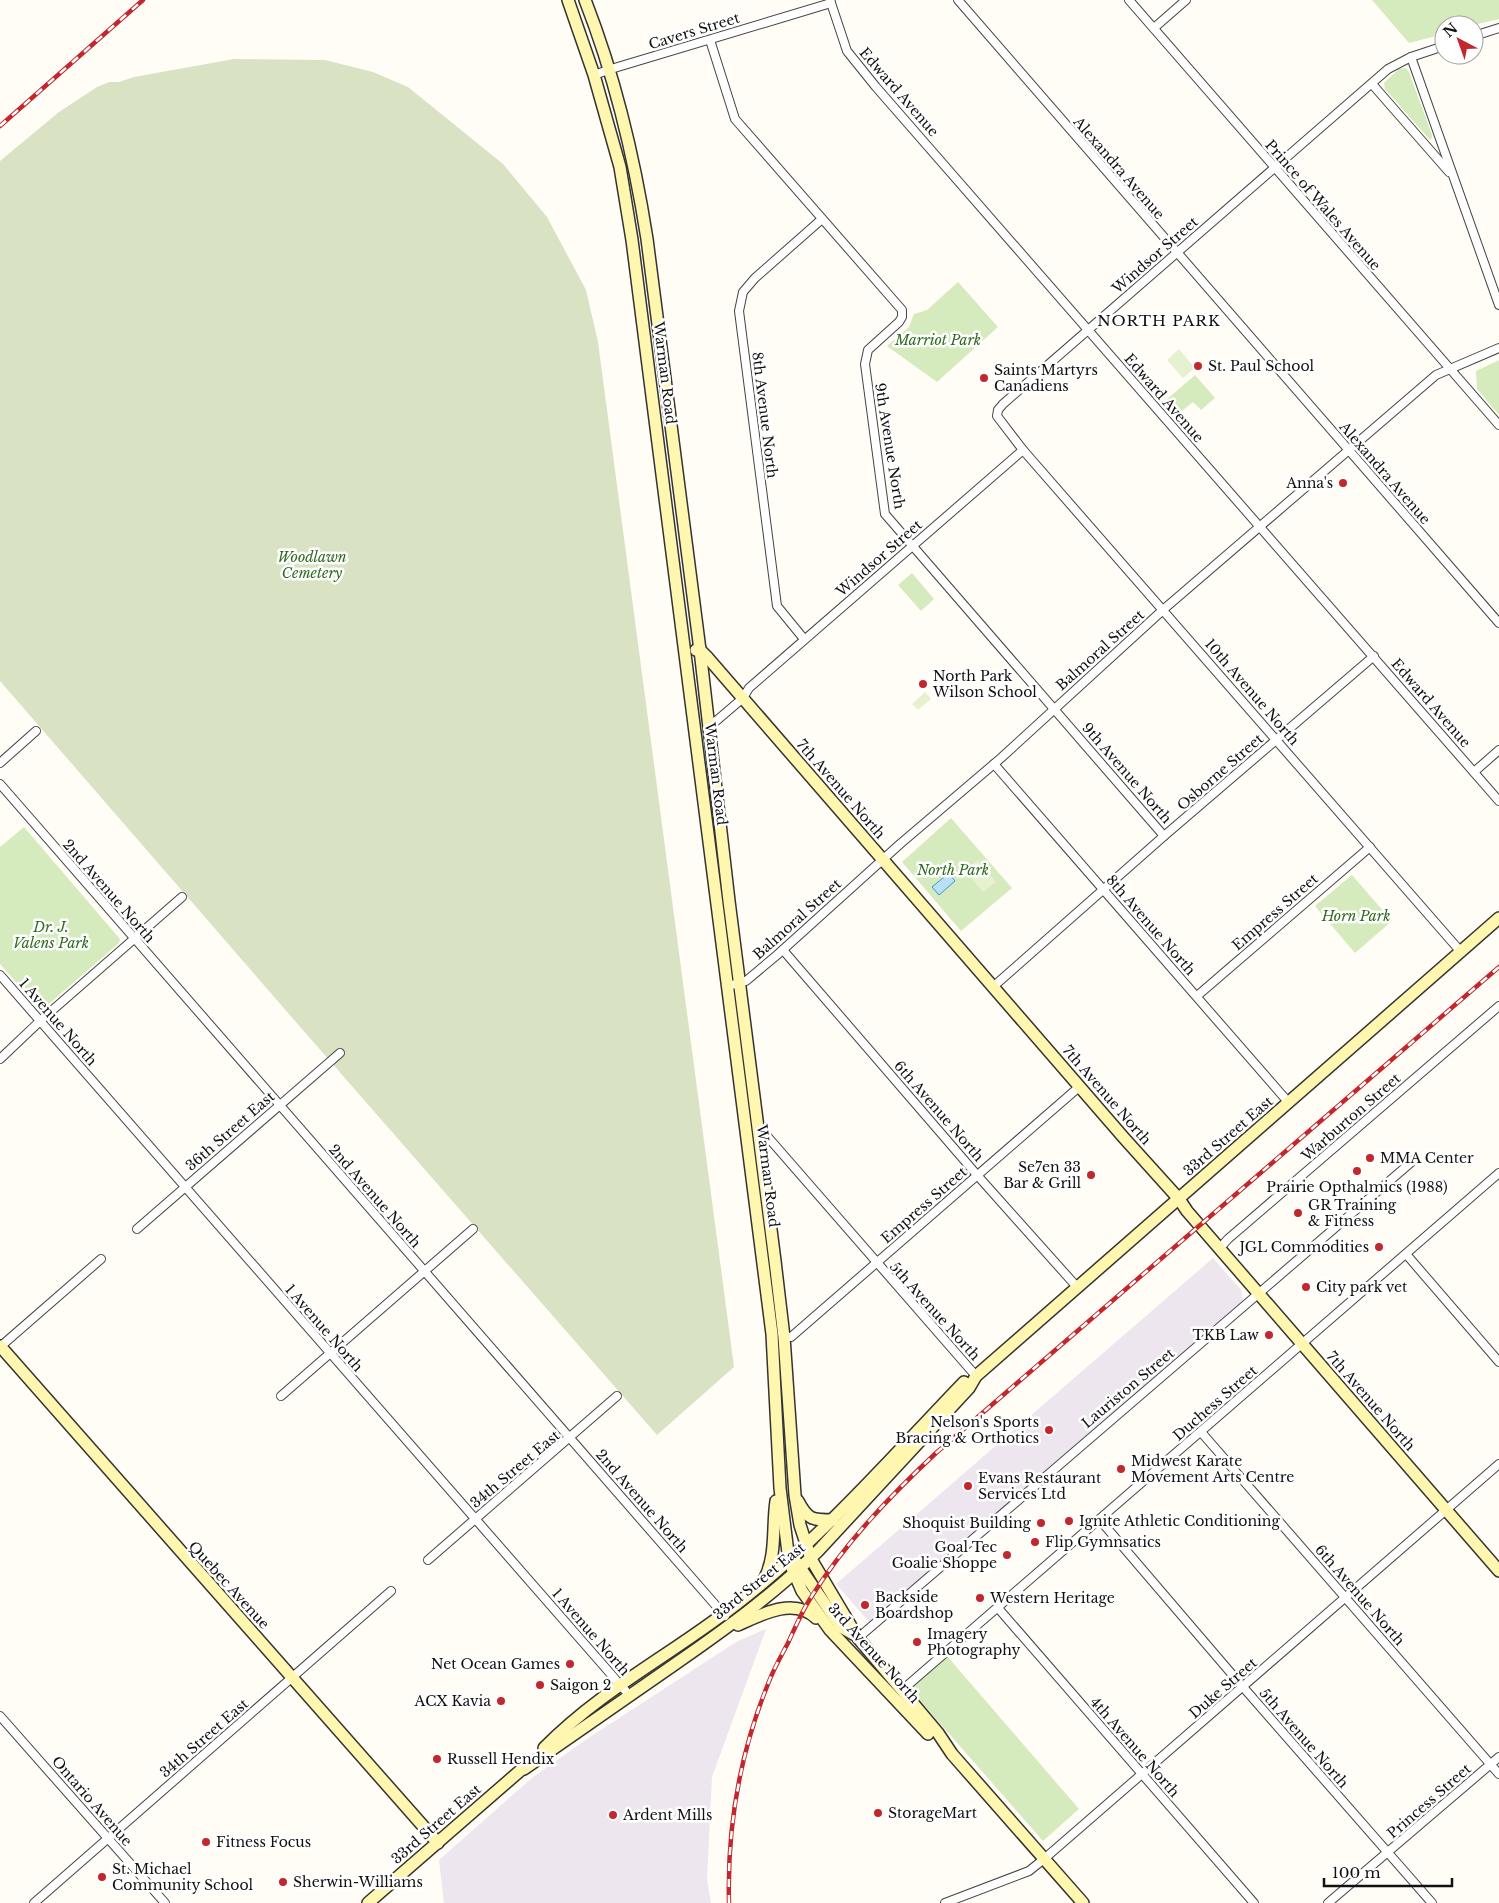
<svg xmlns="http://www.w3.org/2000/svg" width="1499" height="1903" font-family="'Libre Baskerville',serif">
  <rect width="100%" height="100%" fill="#fffdf5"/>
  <g fill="#eee6ef">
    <polygon points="1213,1258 1241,1290 1243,1300 1241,1302 1039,1476 871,1624 836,1584"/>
    <polygon points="766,1629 712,1777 707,1879 711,1903 444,1903 439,1860 533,1777 587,1739 736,1642"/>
  </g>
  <g fill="#d5ebbd">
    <polygon points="1372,0 1499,0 1499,19 1474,25 1444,25 1444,34 1409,43"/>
    <polygon points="1399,69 1406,68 1409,72 1432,135 1432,138 1430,140 1385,89 1384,83"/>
    <polygon points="958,282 998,327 937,382 887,346 909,327 914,314 927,310"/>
    <polygon points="1499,360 1499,415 1477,389 1476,371"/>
    <polygon points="1195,375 1215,398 1201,410 1193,402 1177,415 1165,401"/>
    <polygon points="912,573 934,599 921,611 898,585"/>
    <polygon points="951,818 1012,888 961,931 902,862"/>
    <polygon points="24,827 120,939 119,943 42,1010 38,1007 0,964 0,847"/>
    <polygon points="1352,875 1392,921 1355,953 1315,906"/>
    <polygon points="947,1656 1079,1809 1043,1841 909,1688"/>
  </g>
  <polygon fill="#d9e3c4" points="234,59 325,60 373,72 408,87 503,164 547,217 586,290 598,342 734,1367 657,1435 295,1021 0,681 0,161 59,112 97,87 109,82 119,82 134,77"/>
  <g fill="#e6f2cf">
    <polygon points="1179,349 1195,368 1183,378 1167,360"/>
    <polygon points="925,692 931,699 918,710 912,704"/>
    <polygon points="978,860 996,882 983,892 965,870"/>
  </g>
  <polygon fill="#b9e0f7" stroke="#3f96cf" points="949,873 955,881 939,895 932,887"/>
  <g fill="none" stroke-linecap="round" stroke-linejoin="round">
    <g stroke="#444" stroke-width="10">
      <g id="street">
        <polyline points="830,0 847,51 876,87 1499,801"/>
        <polyline points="958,0 1499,623"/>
        <polyline points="1129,0 1499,425"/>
        <polyline points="1154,28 1186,0"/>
        <polyline points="1474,36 1499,28"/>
        <polyline points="710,40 735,119 902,310 902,317 899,322 868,350 865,364 885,514 1164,836"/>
        <polyline points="1444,46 1411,57 1388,69 1003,404 998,410 997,416 1023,450 1461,952"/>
        <polyline points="1411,57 1499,305"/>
        <polyline points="594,75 611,69 831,3"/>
        <polyline points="1372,84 1449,172"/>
        <polyline points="804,639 777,606 739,311 743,292 755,278 822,219"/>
        <polyline points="708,721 715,722 743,698 749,688 1023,450"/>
        <polyline points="0,763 36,731"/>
        <polyline points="994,764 1289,1103"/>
        <polyline points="1474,772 1499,750"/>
        <polyline points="0,784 725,1616"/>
        <polyline points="783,950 977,1175 1077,1287"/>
        <polyline points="0,975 630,1696"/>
        <polyline points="728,986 746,981 777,955 900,844 1001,758 1164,609 1436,375 1499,348"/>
        <polyline points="994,986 1164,836 1374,656"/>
        <polyline points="1197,996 1370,847"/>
        <polyline points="0,1059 40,1021 182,897"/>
        <polyline points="759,1127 976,1376"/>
        <polyline points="137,1229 340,1053"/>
        <polyline points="1220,1248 1228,1239 1499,1006"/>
        <polyline points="1406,1254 1499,1362"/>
        <polyline points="784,1337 791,1337 1079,1087"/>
        <polyline points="0,1347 101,1259"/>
        <polyline points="281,1396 473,1229"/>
        <polyline points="1201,1432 1499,1774"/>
        <polyline points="1100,1520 1236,1679 1432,1903"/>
        <polyline points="428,1560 617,1396"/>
        <polyline points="998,1608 1254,1903"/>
        <polyline points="858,1638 1415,1159"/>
        <polyline points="901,1691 1499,1173"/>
        <polyline points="0,1716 165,1903"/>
        <polyline points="34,1903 391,1591"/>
        <polyline points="945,1903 1029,1871 1044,1859 1499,1464"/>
        <polyline points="1328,1903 1499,1757"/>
      </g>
    </g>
    <g stroke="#333" stroke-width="14">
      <g id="secondary">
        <polyline points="568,0 594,75 620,167 632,240 772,1334 780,1488 789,1561 802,1591 830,1630 928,1734"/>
        <path d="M 585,0 C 616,79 634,156 647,239 L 700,650 L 729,901 L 775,1261 L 784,1337 L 795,1495 L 800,1525 L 811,1559 L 858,1638 L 938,1733 L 952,1754 L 1083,1903"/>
        <polyline points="696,650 700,650 708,658 1124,1138 1179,1199 1187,1211 1499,1571"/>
        <polyline points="0,1346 438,1843"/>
        <path d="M 798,1501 C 808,1520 812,1520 833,1520"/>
        <polyline points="797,1563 836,1620 841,1627 853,1634"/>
        <path d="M 764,1580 C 777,1555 772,1528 776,1501"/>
        <path d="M 738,1625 C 762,1614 794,1597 816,1618"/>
        <path d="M 544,1748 C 604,1687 677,1652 743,1599 C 824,1535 892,1457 964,1382"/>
        <path d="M 524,1769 C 575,1733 627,1698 678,1662 C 727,1628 775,1593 818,1551 L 969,1388 L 976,1376 L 1499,918"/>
        <polyline points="368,1903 529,1763"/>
      </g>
    </g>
    <use href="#street" stroke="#fff" stroke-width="8"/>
    <use href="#secondary" stroke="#fff6b0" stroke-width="11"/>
    <g stroke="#c4262e" stroke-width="4.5">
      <g id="rail">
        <polyline points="0,126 143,0"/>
        <path d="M 729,1903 C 727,1829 740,1753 768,1684 C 773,1670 781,1656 788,1643 C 795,1628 801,1613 810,1599 C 844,1544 889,1497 936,1453 L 1499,967"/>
      </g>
    </g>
    <use href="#rail" stroke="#fff" stroke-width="2.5" stroke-dasharray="8" stroke-linecap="butt"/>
  </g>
  <g fill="#c4262e" stroke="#fff" stroke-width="2">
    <circle cx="1198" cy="366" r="5"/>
    <circle cx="984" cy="378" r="5"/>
    <circle cx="1343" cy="483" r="5"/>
    <circle cx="923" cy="684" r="5"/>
    <circle cx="1370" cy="1158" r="5"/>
    <circle cx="1357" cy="1171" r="5"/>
    <circle cx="1091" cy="1175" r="5"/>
    <circle cx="1298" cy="1213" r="5"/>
    <circle cx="1379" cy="1247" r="5"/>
    <circle cx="1306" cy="1287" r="5"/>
    <circle cx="1269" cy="1335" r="5"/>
    <circle cx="1049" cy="1430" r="5"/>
    <circle cx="1121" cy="1469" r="5"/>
    <circle cx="968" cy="1486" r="5"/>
    <circle cx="1069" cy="1521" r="5"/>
    <circle cx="1041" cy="1523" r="5"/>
    <circle cx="1035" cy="1542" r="5"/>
    <circle cx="1007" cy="1555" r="5"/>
    <circle cx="980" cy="1598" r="5"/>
    <circle cx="865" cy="1605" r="5"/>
    <circle cx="917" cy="1642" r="5"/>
    <circle cx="570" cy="1664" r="5"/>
    <circle cx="540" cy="1685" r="5"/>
    <circle cx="501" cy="1701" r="5"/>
    <circle cx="437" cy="1759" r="5"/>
    <circle cx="878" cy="1813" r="5"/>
    <circle cx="613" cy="1815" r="5"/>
    <circle cx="206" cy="1842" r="5"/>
    <circle cx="102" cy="1877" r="5"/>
    <circle cx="283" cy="1882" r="5"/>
  </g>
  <g text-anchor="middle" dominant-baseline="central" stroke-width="5" stroke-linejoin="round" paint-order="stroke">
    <g font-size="14" fill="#111" stroke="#fff">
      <text transform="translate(694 31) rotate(-17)">Cavers Street</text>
      <text transform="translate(899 92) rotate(49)">Edward Avenue</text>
      <text transform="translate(1119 168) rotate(49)">Alexandra Avenue</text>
      <text transform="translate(1323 205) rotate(49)">Prince of Wales Avenue</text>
      <text transform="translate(1155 255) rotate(-41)">Windsor Street</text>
      <text transform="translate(665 373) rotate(83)">Warman Road</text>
      <text transform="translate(1164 398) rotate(49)">Edward Avenue</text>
      <text transform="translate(765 415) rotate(83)">8th Avenue North</text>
      <text transform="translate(890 446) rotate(81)">9th Avenue North</text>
      <text transform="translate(1385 473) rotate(49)">Alexandra Avenue</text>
      <text transform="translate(879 558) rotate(-41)">Windsor Street</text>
      <text transform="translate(1100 650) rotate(-42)">Balmoral Street</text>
      <text transform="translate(1252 692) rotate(49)">10th Avenue North</text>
      <text transform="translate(1431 703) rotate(49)">Edward Avenue</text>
      <text transform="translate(1220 772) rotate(-41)">Osborne Street</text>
      <text transform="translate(1127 773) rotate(49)">9th Avenue North</text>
      <text transform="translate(716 774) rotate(83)">Warman Road</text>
      <text transform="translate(841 789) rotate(49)">7th Avenue North</text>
      <text transform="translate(109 891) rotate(49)">2nd Avenue North</text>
      <text transform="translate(1275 912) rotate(-41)">Empress Street</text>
      <text transform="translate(797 919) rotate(-42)">Balmoral Street</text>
      <text transform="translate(1151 925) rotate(49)">8th Avenue North</text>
      <text transform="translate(58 1022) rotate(49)">1 Avenue North</text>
      <text transform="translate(1107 1095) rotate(49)">7th Avenue North</text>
      <text transform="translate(939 1111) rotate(49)">6th Avenue North</text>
      <text transform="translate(1351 1117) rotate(-41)">Warburton Street</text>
      <text transform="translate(230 1131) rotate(-41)">36th Street East</text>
      <text transform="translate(1228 1136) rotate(-41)">33rd Street East</text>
      <text transform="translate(768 1176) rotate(83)">Warman Road</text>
      <text transform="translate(375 1196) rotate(49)">2nd Avenue North</text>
      <text transform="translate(924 1205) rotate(-41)">Empress Street</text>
      <text transform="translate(935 1311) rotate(48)">5th Avenue North</text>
      <text transform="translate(324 1328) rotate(49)">1 Avenue North</text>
      <text transform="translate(1128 1388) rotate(-40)">Lauriston Street</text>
      <text transform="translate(1371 1401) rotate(49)">7th Avenue North</text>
      <text transform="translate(1215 1403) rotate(-41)">Duchess Street</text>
      <text transform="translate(515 1469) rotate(-40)">34th Street East</text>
      <text transform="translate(642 1501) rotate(49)">2nd Avenue North</text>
      <text transform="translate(759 1581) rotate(-39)">33rd Street East</text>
      <text transform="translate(229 1585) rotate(48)">Quebec Avenue</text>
      <text transform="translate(1360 1595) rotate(49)">6th Avenue North</text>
      <text transform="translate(591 1632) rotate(49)">1 Avenue North</text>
      <text transform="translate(874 1653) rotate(48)">3rd Avenue North</text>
      <text transform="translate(1223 1688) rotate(-41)">Duke Street</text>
      <text transform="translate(204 1738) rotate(-41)">34th Street East</text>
      <text transform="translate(1304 1738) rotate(49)">5th Avenue North</text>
      <text transform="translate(1135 1747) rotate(49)">4th Avenue North</text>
      <text transform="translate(92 1801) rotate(49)">Ontario Avenue</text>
      <text transform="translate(1429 1801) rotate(-41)">Princess Street</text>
      <text transform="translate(436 1824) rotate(-41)">33rd Street East</text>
    </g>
    <g font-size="14" font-style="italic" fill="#2f6b1f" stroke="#fff">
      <text x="938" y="340">Marriot Park</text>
      <text x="312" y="557">Woodlawn<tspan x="312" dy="16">Cemetery</tspan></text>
      <text x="953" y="870">North Park</text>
      <text x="1356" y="916">Horn Park</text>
      <text x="51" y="927">Dr. J.<tspan x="51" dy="16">Valens Park</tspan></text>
    </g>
    <g font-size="14" fill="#111" stroke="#fff" text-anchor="start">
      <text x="1208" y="366">St. Paul School</text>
      <text x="994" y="370">Saints Martyrs<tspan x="994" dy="16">Canadiens</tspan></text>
      <text x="1333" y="483" text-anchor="end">Anna's</text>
      <text x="933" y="676">North Park<tspan x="933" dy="16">Wilson School</tspan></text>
      <text x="1380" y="1158">MMA Center</text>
      <text x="1081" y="1167" text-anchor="end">Se7en 33<tspan x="1081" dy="16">Bar &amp; Grill</tspan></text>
      <text x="1357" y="1187" text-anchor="middle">Prairie Opthalmics (1988)</text>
      <text x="1308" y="1205">GR Training<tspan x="1308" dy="16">&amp; Fitness</tspan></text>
      <text x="1369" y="1247" text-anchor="end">JGL Commodities</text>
      <text x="1316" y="1287">City park vet</text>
      <text x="1259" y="1335" text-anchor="end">TKB Law</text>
      <text x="1039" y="1422" text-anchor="end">Nelson's Sports<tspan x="1039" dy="16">Bracing &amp; Orthotics</tspan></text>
      <text x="1131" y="1461">Midwest Karate<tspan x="1131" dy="16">Movement Arts Centre</tspan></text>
      <text x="978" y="1478">Evans Restaurant<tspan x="978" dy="16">Services Ltd</tspan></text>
      <text x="1079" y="1521">Ignite Athletic Conditioning</text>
      <text x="1031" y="1523" text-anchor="end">Shoquist Building</text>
      <text x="1045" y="1542">Flip Gymnsatics</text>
      <text x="997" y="1547" text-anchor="end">Goal Tec<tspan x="997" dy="16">Goalie Shoppe</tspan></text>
      <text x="875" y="1597">Backside<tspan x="875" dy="16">Boardshop</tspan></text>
      <text x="990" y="1598">Western Heritage</text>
      <text x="927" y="1634">Imagery<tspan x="927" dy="16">Photography</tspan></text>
      <text x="560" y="1664" text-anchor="end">Net Ocean Games</text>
      <text x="550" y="1685">Saigon 2</text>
      <text x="491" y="1701" text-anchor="end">ACX Kavia</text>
      <text x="447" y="1759">Russell Hendix</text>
      <text x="888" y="1813">StorageMart</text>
      <text x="623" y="1815">Ardent Mills</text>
      <text x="216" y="1842">Fitness Focus</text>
      <text x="112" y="1869">St. Michael<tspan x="112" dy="16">Community School</tspan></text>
      <text x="293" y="1882">Sherwin-Williams</text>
    </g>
    <g font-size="15" letter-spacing="1" fill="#111" stroke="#fff">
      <text x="1159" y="320">NORTH PARK</text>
    </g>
  </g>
  <g transform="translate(1459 40) rotate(319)"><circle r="24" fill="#ffffff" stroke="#a0a0a0"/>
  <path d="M0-4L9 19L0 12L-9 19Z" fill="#c4262e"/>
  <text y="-8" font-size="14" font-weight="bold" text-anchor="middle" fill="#111111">N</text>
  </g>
  <path d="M1324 1878v8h128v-8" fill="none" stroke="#111111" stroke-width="2.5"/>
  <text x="1332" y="1878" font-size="15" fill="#111111" stroke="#ffffff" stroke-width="4" paint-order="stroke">100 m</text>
</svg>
